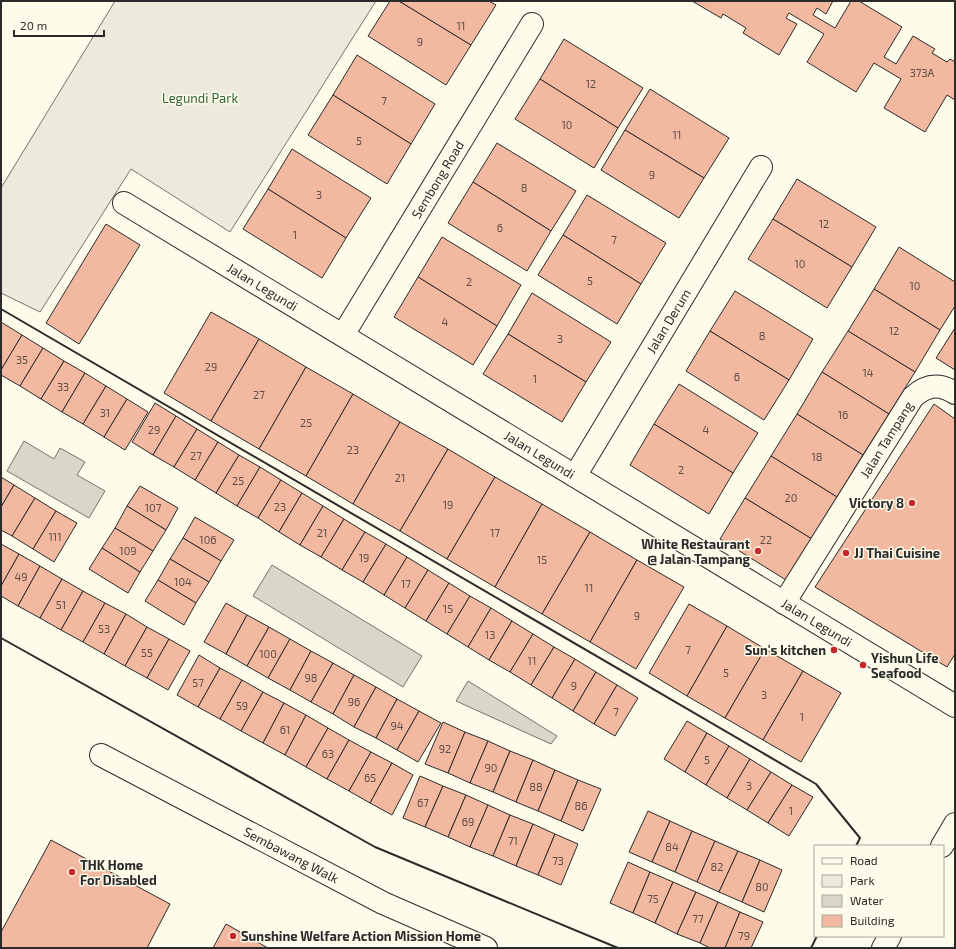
<svg xmlns="http://www.w3.org/2000/svg" width="956" height="949" font-family="'Exo 2',sans-serif">
  <rect width="100%" height="100%" fill="#fdfbea"/>
  <polygon fill="#ecebdb" stroke="#74746e" points="115,1 376,1 230,232 131,169 40,312 1,293 1,188"/>
  <g fill="#d8d7c9" stroke="#74746e">
    <polygon points="24,441 54,459 60,448 85,462 77,475 105,491 89,518 7,471"/>
    <polygon points="272,565 422,656 403,687 253,596"/>
    <polygon points="468,681 557,736 551,744 456,701"/>
  </g>
  <g fill="#f2b8a0" stroke="#2b2b2b">
    <polygon points="390,1 399,1 471,45 446,85 368,36"/>
    <polygon points="399,1 489,1 496,5 471,45"/>
    <polygon points="692,1 833,1 826,14 817,8 813,15 835,28 851,1 859,1 902,27 884,57 896,64 913,36 935,49 932,53 947,62 950,59 955,62 955,100 947,95 925,132 884,108 901,79 874,63 856,92 807,62 824,34 789,13 786,18 797,24 779,55 743,33 746,28 723,14 721,18"/>
    <polygon points="564,39 643,88 618,128 540,79"/>
    <polygon points="357,55 435,104 411,144 333,95"/>
    <polygon points="540,79 618,128 594,168 515,119"/>
    <polygon points="650,89 729,138 704,178 625,130"/>
    <polygon points="333,95 411,144 387,184 308,135"/>
    <polygon points="625,130 704,178 679,218 601,170"/>
    <polygon points="497,143 576,191 551,231 473,182"/>
    <polygon points="292,149 371,198 346,238 268,189"/>
    <polygon points="797,179 876,227 852,267 773,219"/>
    <polygon points="473,182 551,231 527,271 448,223"/>
    <polygon points="268,189 346,238 322,278 243,229"/>
    <polygon points="587,195 666,243 641,284 563,235"/>
    <polygon points="773,219 852,267 827,308 748,259"/>
    <polygon points="106,224 140,245 79,344 46,323"/>
    <polygon points="563,235 641,284 617,324 538,275"/>
    <polygon points="442,237 521,285 497,326 418,277"/>
    <polygon points="899,247 955,282 955,306 940,330 874,289"/>
    <polygon points="418,277 497,326 473,365 394,317"/>
    <polygon points="874,289 940,330 915,372 848,331"/>
    <polygon points="735,291 813,339 789,380 710,331"/>
    <polygon points="532,293 611,342 586,382 508,334"/>
    <polygon points="211,312 259,339 211,421 164,393"/>
    <polygon points="1,322 22,335 1,370"/>
    <polygon points="955,328 955,370 936,358"/>
    <polygon points="710,331 789,380 764,420 686,371"/>
    <polygon points="848,331 915,372 889,414 822,372"/>
    <polygon points="508,334 586,382 562,422 483,374"/>
    <polygon points="22,335 43,348 20,386 1,375 1,370"/>
    <polygon points="259,339 306,367 259,449 211,421"/>
    <polygon points="43,348 64,361 41,399 20,386"/>
    <polygon points="64,361 85,373 62,412 41,399"/>
    <polygon points="306,367 353,394 306,476 259,449"/>
    <polygon points="822,372 889,414 863,455 797,414"/>
    <polygon points="85,373 106,386 83,424 62,412"/>
    <polygon points="679,384 758,433 733,473 654,424"/>
    <polygon points="106,386 127,399 104,437 83,424"/>
    <polygon points="353,394 400,422 353,504 306,476"/>
    <polygon points="127,399 148,412 125,450 104,437"/>
    <polygon points="155,403 176,416 153,455 132,442"/>
    <polygon points="934,404 955,419 955,654 947,667 815,587"/>
    <polygon points="797,414 863,455 837,497 771,456"/>
    <polygon points="176,416 197,429 174,467 153,455"/>
    <polygon points="400,422 448,449 400,531 353,504"/>
    <polygon points="654,424 733,473 709,514 630,465"/>
    <polygon points="197,429 218,442 195,480 174,467"/>
    <polygon points="218,442 239,455 216,493 195,480"/>
    <polygon points="448,449 495,477 447,559 400,531"/>
    <polygon points="239,455 260,467 237,506 216,493"/>
    <polygon points="771,456 837,497 812,539 745,498"/>
    <polygon points="260,467 281,480 258,518 237,506"/>
    <polygon points="1,477 14,485 1,507"/>
    <polygon points="495,477 542,504 495,587 447,559"/>
    <polygon points="281,480 302,493 279,532 258,518"/>
    <polygon points="14,485 35,498 12,536 1,530 1,507"/>
    <polygon points="140,486 178,508 166,530 127,506"/>
    <polygon points="302,493 323,506 300,545 279,532"/>
    <polygon points="35,498 56,511 33,549 12,536"/>
    <polygon points="745,498 812,539 786,580 720,539"/>
    <polygon points="542,504 590,532 542,614 495,587"/>
    <polygon points="127,506 166,530 153,551 115,528"/>
    <polygon points="323,506 344,519 321,557 300,545"/>
    <polygon points="56,511 77,523 54,562 33,549"/>
    <polygon points="195,517 234,540 221,561 183,538"/>
    <polygon points="344,519 365,532 342,570 321,557"/>
    <polygon points="115,528 153,551 140,572 102,548"/>
    <polygon points="365,532 386,544 363,582 342,570"/>
    <polygon points="590,532 637,560 590,642 542,614"/>
    <polygon points="183,538 221,561 209,582 170,559"/>
    <polygon points="1,544 19,554 1,586"/>
    <polygon points="386,544 407,557 384,595 363,582"/>
    <polygon points="102,548 140,572 128,593 89,569"/>
    <polygon points="19,554 40,566 18,606 1,596 1,586"/>
    <polygon points="407,557 428,570 405,608 384,595"/>
    <polygon points="170,559 209,582 196,603 158,580"/>
    <polygon points="637,560 684,587 636,669 590,642"/>
    <polygon points="40,566 62,579 40,618 18,606"/>
    <polygon points="428,570 449,583 426,621 405,608"/>
    <polygon points="62,579 83,591 61,630 40,618"/>
    <polygon points="158,580 196,603 184,625 145,601"/>
    <polygon points="449,583 470,596 447,634 426,621"/>
    <polygon points="83,591 105,603 83,642 61,630"/>
    <polygon points="470,596 491,608 468,647 447,634"/>
    <polygon points="105,603 126,614 104,654 83,642"/>
    <polygon points="226,603 247,615 226,654 204,642"/>
    <polygon points="689,604 727,626 687,696 649,673"/>
    <polygon points="491,608 512,621 489,660 468,647"/>
    <polygon points="126,614 147,627 125,666 104,654"/>
    <polygon points="247,615 269,627 247,666 226,654"/>
    <polygon points="512,621 533,634 510,672 489,660"/>
    <polygon points="727,626 765,649 725,718 687,696"/>
    <polygon points="147,627 169,639 147,678 125,666"/>
    <polygon points="269,627 290,639 268,678 247,666"/>
    <polygon points="533,634 554,647 531,685 510,672"/>
    <polygon points="169,639 190,651 168,690 147,678"/>
    <polygon points="290,639 311,651 290,690 268,678"/>
    <polygon points="554,647 575,659 552,698 531,685"/>
    <polygon points="765,649 803,671 763,740 725,718"/>
    <polygon points="311,651 333,663 311,702 290,690"/>
    <polygon points="199,655 220,668 198,707 177,695"/>
    <polygon points="575,659 596,672 573,711 552,698"/>
    <polygon points="333,663 354,675 333,714 311,702"/>
    <polygon points="220,668 242,680 220,719 198,707"/>
    <polygon points="803,671 841,693 801,762 763,740"/>
    <polygon points="596,672 617,685 594,724 573,711"/>
    <polygon points="354,675 376,687 354,727 333,714"/>
    <polygon points="242,680 263,692 241,731 220,719"/>
    <polygon points="617,685 638,698 615,736 594,724"/>
    <polygon points="376,687 397,699 376,738 354,727"/>
    <polygon points="263,692 284,703 263,743 241,731"/>
    <polygon points="397,699 419,711 397,750 376,738"/>
    <polygon points="284,703 306,715 285,755 263,743"/>
    <polygon points="419,711 441,723 418,762 397,750"/>
    <polygon points="306,715 328,728 306,767 285,755"/>
    <polygon points="687,721 707,733 685,772 664,759"/>
    <polygon points="443,722 465,732 448,773 425,764"/>
    <polygon points="328,728 349,740 327,779 306,767"/>
    <polygon points="465,732 488,741 470,783 448,773"/>
    <polygon points="707,733 729,746 706,785 685,772"/>
    <polygon points="349,740 371,752 349,791 327,779"/>
    <polygon points="488,741 510,751 493,792 470,783"/>
    <polygon points="729,746 750,759 727,798 706,785"/>
    <polygon points="510,751 533,760 516,802 493,792"/>
    <polygon points="371,752 392,763 370,803 349,791"/>
    <polygon points="750,759 771,772 747,810 727,798"/>
    <polygon points="533,760 555,770 538,811 516,802"/>
    <polygon points="392,763 413,775 392,815 370,803"/>
    <polygon points="555,770 578,780 561,821 538,811"/>
    <polygon points="771,772 792,785 768,823 747,810"/>
    <polygon points="420,776 443,786 425,827 403,818"/>
    <polygon points="578,780 601,789 583,831 561,821"/>
    <polygon points="792,785 813,797 789,836 768,823"/>
    <polygon points="443,786 466,795 448,837 425,827"/>
    <polygon points="466,795 488,805 470,847 448,837"/>
    <polygon points="488,805 510,815 493,856 470,847"/>
    <polygon points="648,811 670,821 652,862 629,852"/>
    <polygon points="510,815 533,824 516,866 493,856"/>
    <polygon points="670,821 692,831 675,872 652,862"/>
    <polygon points="533,824 555,834 538,875 516,866"/>
    <polygon points="692,831 715,841 697,882 675,872"/>
    <polygon points="555,834 578,844 561,885 538,875"/>
    <polygon points="51,840 170,904 147,948 1,948 1,932"/>
    <polygon points="715,841 738,851 719,892 697,882"/>
    <polygon points="738,851 760,860 742,902 719,892"/>
    <polygon points="760,860 782,870 764,912 742,902"/>
    <polygon points="628,862 650,872 633,913 610,903"/>
    <polygon points="650,872 673,882 655,923 633,913"/>
    <polygon points="673,882 696,892 677,934 655,923"/>
    <polygon points="696,892 718,902 700,943 677,934"/>
    <polygon points="718,902 740,912 725,948 710,948 700,943"/>
    <polygon points="740,912 763,922 751,948 725,948"/>
    <polygon points="226,924 268,948 213,948"/>
  </g>
  <g fill="none" stroke-linecap="round" stroke-linejoin="round">
    <g stroke="#2b2b2b" stroke-width="24">
      <g id="minor">
        <path id="s1" d="M 124,203 L 955,706"/>
        <path id="s2" d="M 343,335 L 532,24"/>
        <path id="s3" d="M 575,476 L 761,167"/>
        <path id="s4" d="M 784,603 L 913,397 C 926,385 939,383 955,393"/>
        <path id="s5" d="M 101,755 L 383,903 L 486,948"/>
      </g>
    </g>
    <g stroke="#2b2b2b" stroke-width="24">
      <g id="major">
        <polyline points="942,846 955,824"/>
        <polyline points="883,948 890,936"/>
      </g>
    </g>
    <use href="#minor" stroke="#fdfbea" stroke-width="22"/>
    <use href="#major" stroke="#fdfbea" stroke-width="22"/>
    <g stroke="#2b2b2b" stroke-width="2">
      <polyline points="1,309 816,784 860,838 856,846"/>
      <polyline points="1,638 375,847 618,948"/>
      <polyline points="811,948 817,936"/>
    </g>
  </g>
  <g fill="#c62828" stroke="#fdfbea" stroke-width="1.5">
    <circle cx="912" cy="503" r="4"/>
    <circle cx="758" cy="551" r="4"/>
    <circle cx="846" cy="553" r="4"/>
    <circle cx="834" cy="650" r="4"/>
    <circle cx="863" cy="665" r="4"/>
    <circle cx="72" cy="872" r="4"/>
    <circle cx="233" cy="936" r="4"/>
  </g>
  <g text-anchor="middle" dominant-baseline="central" stroke-width="3" stroke-linejoin="round" paint-order="stroke">
    <g font-size="11" fill="#5d4e48">
      <text x="461" y="25">11</text>
      <text x="420" y="41">9</text>
      <text x="922" y="72">373A</text>
      <text x="591" y="83">12</text>
      <text x="384" y="100">7</text>
      <text x="567" y="124">10</text>
      <text x="677" y="134">11</text>
      <text x="359" y="140">5</text>
      <text x="652" y="174">9</text>
      <text x="524" y="187">8</text>
      <text x="319" y="194">3</text>
      <text x="824" y="223">12</text>
      <text x="500" y="227">6</text>
      <text x="295" y="234">1</text>
      <text x="614" y="239">7</text>
      <text x="800" y="263">10</text>
      <text x="590" y="280">5</text>
      <text x="469" y="281">2</text>
      <text x="915" y="285">10</text>
      <text x="445" y="321">4</text>
      <text x="894" y="330">12</text>
      <text x="762" y="335">8</text>
      <text x="560" y="338">3</text>
      <text x="22" y="359">35</text>
      <text x="211" y="366">29</text>
      <text x="868" y="372">14</text>
      <text x="737" y="376">6</text>
      <text x="535" y="378">1</text>
      <text x="63" y="386">33</text>
      <text x="259" y="394">27</text>
      <text x="105" y="412">31</text>
      <text x="843" y="414">16</text>
      <text x="306" y="422">25</text>
      <text x="154" y="429">29</text>
      <text x="706" y="429">4</text>
      <text x="353" y="449">23</text>
      <text x="196" y="455">27</text>
      <text x="817" y="456">18</text>
      <text x="681" y="469">2</text>
      <text x="400" y="477">21</text>
      <text x="238" y="480">25</text>
      <text x="791" y="497">20</text>
      <text x="448" y="504">19</text>
      <text x="280" y="506">23</text>
      <text x="153" y="507">107</text>
      <text x="322" y="532">21</text>
      <text x="495" y="532">17</text>
      <text x="55" y="536">111</text>
      <text x="208" y="539">106</text>
      <text x="766" y="539">22</text>
      <text x="128" y="550">109</text>
      <text x="364" y="557">19</text>
      <text x="542" y="559">15</text>
      <text x="21" y="576">49</text>
      <text x="183" y="581">104</text>
      <text x="406" y="583">17</text>
      <text x="589" y="587">11</text>
      <text x="61" y="604">51</text>
      <text x="448" y="608">15</text>
      <text x="637" y="615">9</text>
      <text x="104" y="628">53</text>
      <text x="490" y="634">13</text>
      <text x="688" y="649">7</text>
      <text x="147" y="652">55</text>
      <text x="268" y="653">100</text>
      <text x="532" y="660">11</text>
      <text x="726" y="672">5</text>
      <text x="311" y="677">98</text>
      <text x="198" y="682">57</text>
      <text x="574" y="685">9</text>
      <text x="764" y="694">3</text>
      <text x="354" y="701">96</text>
      <text x="242" y="705">59</text>
      <text x="616" y="711">7</text>
      <text x="802" y="716">1</text>
      <text x="397" y="725">94</text>
      <text x="285" y="729">61</text>
      <text x="445" y="748">92</text>
      <text x="328" y="753">63</text>
      <text x="707" y="759">5</text>
      <text x="491" y="767">90</text>
      <text x="370" y="777">65</text>
      <text x="749" y="785">3</text>
      <text x="536" y="786">88</text>
      <text x="423" y="802">67</text>
      <text x="581" y="805">86</text>
      <text x="791" y="810">1</text>
      <text x="468" y="821">69</text>
      <text x="513" y="840">71</text>
      <text x="672" y="846">84</text>
      <text x="558" y="860">73</text>
      <text x="717" y="866">82</text>
      <text x="762" y="886">80</text>
      <text x="653" y="898">75</text>
      <text x="698" y="918">77</text>
      <text x="744" y="935">79</text>
    </g>
    <g font-size="13" fill="#34623c" stroke="#fdfbea">
      <text x="200" y="98">Legundi Park</text>
    </g>
    <g font-size="13" fill="#2b2b2b" stroke="#fdfbea">
      <text stroke="none"><textPath href="#s2" startOffset="182">Sembong Road</textPath></text>
      <text stroke="none"><textPath href="#s1" startOffset="162">Jalan Legundi</textPath></text>
      <text stroke="none"><textPath href="#s3" startOffset="181">Jalan Derum</textPath></text>
      <text stroke="none"><textPath href="#s4" startOffset="193">Jalan Tampang</textPath></text>
      <text stroke="none"><textPath href="#s1" startOffset="486">Jalan Legundi</textPath></text>
      <text stroke="none"><textPath href="#s1" startOffset="810">Jalan Legundi</textPath></text>
      <text stroke="none"><textPath href="#s5" startOffset="215">Sembawang Walk</textPath></text>
    </g>
    <g font-size="13" font-weight="bold" fill="#2b2b2b" stroke="#fdfbea" text-anchor="start">
      <text x="904" y="503" text-anchor="end">Victory 8</text>
      <text x="750" y="544" text-anchor="end">White Restaurant<tspan x="750" dy="15">@ Jalan Tampang</tspan></text>
      <text x="854" y="553">JJ Thai Cuisine</text>
      <text x="826" y="650" text-anchor="end">Sun's kitchen</text>
      <text x="871" y="658">Yishun Life<tspan x="871" dy="15">Seafood</tspan></text>
      <text x="80" y="865">THK Home<tspan x="80" dy="15">For Disabled</tspan></text>
      <text x="241" y="936">Sunshine Welfare Action Mission Home</text>
    </g>
  </g>
  <rect width="956" height="949" fill="none" stroke="#2b2b2b" stroke-width="4"/>
  <rect x="814" y="845" width="130" height="92" fill="#fdfbea" stroke="#a9a89e"/>
  <rect x="822" y="858" width="20" height="6" fill="#fdfbea" stroke="#a9a89e"/>
  <text x="850" y="865" font-size="12" fill="#2b2b2b">Road</text>
  <rect x="822" y="875" width="20" height="12" fill="#ecebdb" stroke="#a9a89e"/>
  <text x="850" y="885" font-size="12" fill="#2b2b2b">Park</text>
  <rect x="822" y="895" width="20" height="12" fill="#d8d7c9" stroke="#a9a89e"/>
  <text x="850" y="905" font-size="12" fill="#2b2b2b">Water</text>
  <rect x="822" y="915" width="20" height="12" fill="#f2b8a0" stroke="#a9a89e"/>
  <text x="850" y="925" font-size="12" fill="#2b2b2b">Building</text>
  <path d="M14 30v6h90v-6" fill="none" stroke="#2b2b2b" stroke-width="2"/>
  <text x="20" y="30" font-size="12" fill="#2b2b2b" stroke="#fdfbea" stroke-width="3" paint-order="stroke">20 m</text>
</svg>
